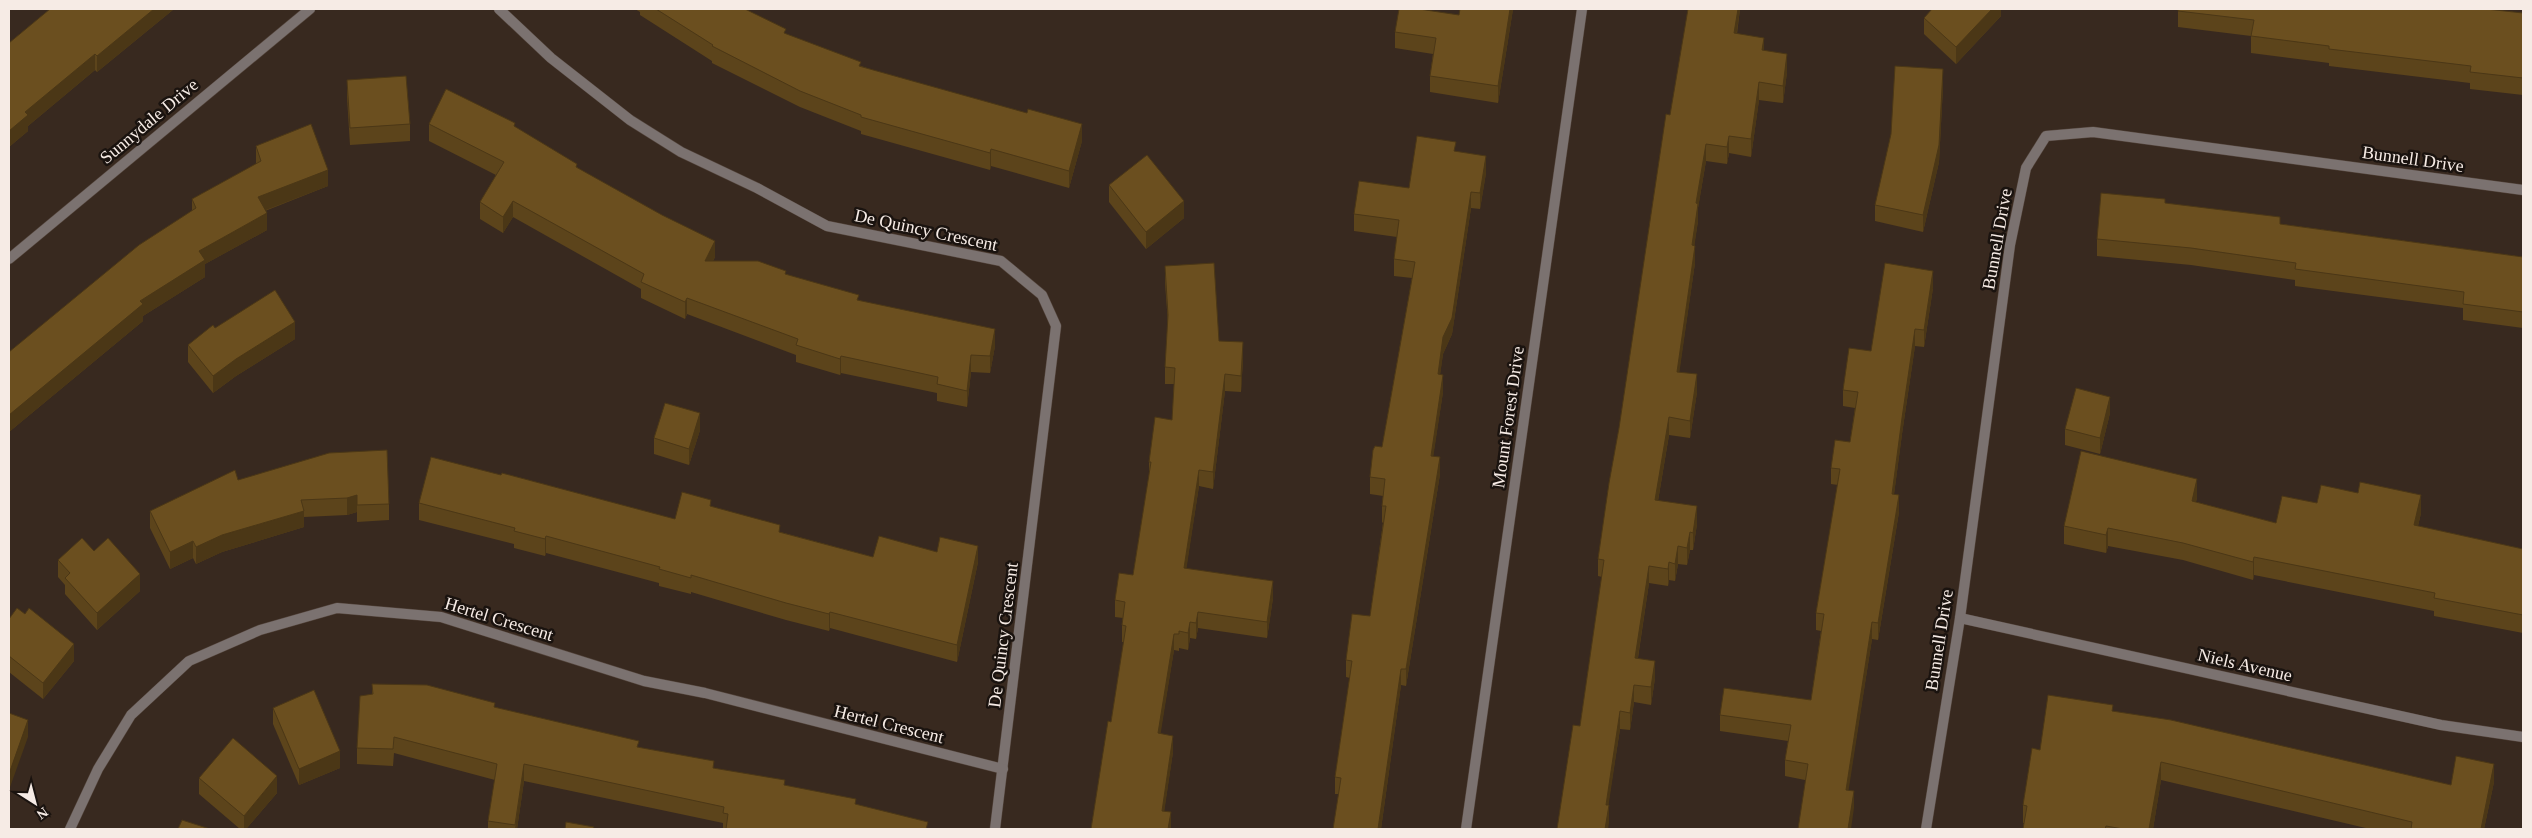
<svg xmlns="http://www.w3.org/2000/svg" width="2532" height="838" font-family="Georgia,serif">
  <rect width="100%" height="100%" fill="#38291f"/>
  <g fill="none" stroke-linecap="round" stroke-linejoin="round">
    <g stroke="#53443b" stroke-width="11">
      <g id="street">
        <polyline points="499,9 551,58 630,120 681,152 757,188 827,226 1001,261 1042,295 1056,326 995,829"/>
        <polyline points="9,259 310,9"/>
        <polyline points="1960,618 2441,725 2523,737"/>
        <polyline points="70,829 98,769 131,715 189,661 260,630 337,608 441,617 644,681 705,693 1003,769"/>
        <polyline points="1466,829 1582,9"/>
        <polyline points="1926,829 1960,618 2010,245 2026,168 2046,136 2093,132 2523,190"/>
      </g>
    </g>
    <use href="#street" stroke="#7b7270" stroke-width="10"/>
  </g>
  <g fill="#5c441b">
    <polygon points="50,9 174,9 97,72 95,70 28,126 28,131 9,147 9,43"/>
    <polygon points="635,9 745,9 786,34 861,66 1082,141 1069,188 991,166 990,170 861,134 861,131 800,107 712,63 712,61 640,15 640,12"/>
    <polygon points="1460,9 1513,9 1498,103 1430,92 1430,76 1433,54 1395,48 1395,32 1459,15"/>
    <polygon points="1740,9 1737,34 1764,51 1787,72 1783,103 1759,100 1751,157 1729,153 1727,164 1706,161 1698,208 1698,221 1694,246 1695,263 1679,372 1697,392 1690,438 1669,435 1658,501 1697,524 1693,550 1690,550 1687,565 1678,564 1675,581 1669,580 1668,586 1649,583 1638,658 1655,678 1651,705 1634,702 1630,730 1620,729 1608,805 1609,823 1580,726 1602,577 1598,576 1598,559 1670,115"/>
    <polygon points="2001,9 2001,16 1956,64 1924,34 1924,18"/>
    <polygon points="2172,9 2486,9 2523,13 2523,95 2470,89 2470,83 2329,66 2329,63 2251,53 2251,36 2178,27 2178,9"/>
    <polygon points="347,80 410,124 410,141 350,145 347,97"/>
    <polygon points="1943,86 1939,162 1923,232 1875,221 1875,205"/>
    <polygon points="429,124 515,127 715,257 713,261 786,274 859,300 995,346 990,373 971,372 967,407 937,401 937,393 841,373 840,375 796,362 796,355 687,314 685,319 641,298 641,289 513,217 503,233 480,219 480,202 496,175 429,141"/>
    <polygon points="256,146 328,186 265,211 267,230 205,264 205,277 143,316 143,321 9,432 9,352 192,211 192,199 256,164"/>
    <polygon points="1456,152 1486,173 1480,209 1471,208 1452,334 1443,354 1440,374 1443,392 1433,456 1440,474 1406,686 1401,685 1381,829 1338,794 1335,794 1335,777 1350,678 1346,677 1346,660 1370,616 1383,523 1382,522 1382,506 1383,496 1370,494 1370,477 1382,447 1412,278 1394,276 1394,259 1397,237 1354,231 1354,214 1409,188"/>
    <polygon points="1109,185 1184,218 1146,249 1109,202"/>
    <polygon points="2165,203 2280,224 2523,257 2523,328 2463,320 2463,308 2295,286 2295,280 2191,265 2097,256 2097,239"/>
    <polygon points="1165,266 1219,341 1243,359 1241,392 1225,391 1213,489 1199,486 1186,569 1273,598 1267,638 1198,628 1196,639 1190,638 1188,650 1179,648 1179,651 1174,650 1160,734 1173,752 1164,811 1171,829 1111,722 1124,642 1122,642 1122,625 1123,618 1115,617 1115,600 1133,575 1149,477 1149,462 1172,420 1174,384 1165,384 1165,367 1168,323 1165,283"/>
    <polygon points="1933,288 1924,347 1915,346 1902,434 1894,494 1899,512 1878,640 1872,639 1848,790 1854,808 1805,780 1785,776 1785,760 1788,741 1720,731 1720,715 1811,700 1821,631 1816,630 1816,613 1838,485 1831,484 1831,468 1850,442 1855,408 1843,406 1843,390 1871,351"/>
    <polygon points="215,328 295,339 236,376 213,393 188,362 188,345"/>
    <polygon points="2110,413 2100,454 2065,445 2065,429"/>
    <polygon points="700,430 689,465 654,454 654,438"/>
    <polygon points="238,480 389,504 389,520 357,522 357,512 347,515 304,517 304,527 222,552 196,564 193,558 170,569 150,528 150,511"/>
    <polygon points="2197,497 2196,502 2276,523 2317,503 2421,513 2418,526 2523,549 2523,633 2434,616 2434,611 2254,575 2253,580 2183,560 2108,546 2106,553 2064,544 2064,526"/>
    <polygon points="419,503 675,519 711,506 780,532 873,557 978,562 957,662 830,628 829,631 786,620 691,592 691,594 659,586 659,583 546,553 545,556 514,548 514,544 419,520"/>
    <polygon points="94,551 140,591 97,630 65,594 65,585 58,577 58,560"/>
    <polygon points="25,614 74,661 43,699 9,672 9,619"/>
    <polygon points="372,684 495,707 714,768 785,785 856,804 928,829 723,829 723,823 524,781 517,829 488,829 488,821 495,780 394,753 393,766 357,764 357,748 372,694"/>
    <polygon points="273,708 340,768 299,785 273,724"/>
    <polygon points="2113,712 2451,785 2494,782 2484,829 2370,829 2161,780 2153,829 2023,829 2024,823 2023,823 2023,805"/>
    <polygon points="199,778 277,793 246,829 240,829 199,794"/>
  </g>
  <g fill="#4b3716">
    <polygon points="154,9 174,9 97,72 97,56"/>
    <polygon points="1510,9 1513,9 1498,103 1498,86"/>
    <polygon points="1738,9 1740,9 1734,51 1734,33"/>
    <polygon points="1992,9 2001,9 2001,16 1956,64 1956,47"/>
    <polygon points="1764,38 1764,55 1762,50"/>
    <polygon points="95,54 95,70 28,126 28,131 9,147 9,131 25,112"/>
    <polygon points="1787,54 1787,72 1783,103 1783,86"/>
    <polygon points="1943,69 1943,86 1939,162 1923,232 1923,215"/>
    <polygon points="1759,82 1759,100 1751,157 1751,139"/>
    <polygon points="1082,124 1082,141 1069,188 1069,171"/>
    <polygon points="1729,136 1729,153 1727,164 1727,147"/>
    <polygon points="1706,144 1706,161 1698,208 1698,221 1692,263 1692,245 1696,203"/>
    <polygon points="991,149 991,166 990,170 990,153"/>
    <polygon points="1486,156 1486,173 1480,209 1480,193"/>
    <polygon points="328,170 328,186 258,213 258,197"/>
    <polygon points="1471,192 1471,208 1452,334 1443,354 1438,391 1438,374 1443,337"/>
    <polygon points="513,201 513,217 503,233 503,217"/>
    <polygon points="1184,201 1184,218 1146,249 1146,232"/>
    <polygon points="267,213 267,230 205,264 205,277 143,316 143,321 9,432 9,415 199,251"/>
    <polygon points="715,241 715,257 705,277 705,261"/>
    <polygon points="1695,246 1695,263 1677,389 1677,372"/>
    <polygon points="1933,271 1933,288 1924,347 1924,330"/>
    <polygon points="687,298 687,314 685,319 685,302"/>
    <polygon points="295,322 295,339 236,376 213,393 213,376 236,359"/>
    <polygon points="995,329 995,346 990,373 990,356"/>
    <polygon points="1915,329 1915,346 1902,434 1892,510 1892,494 1902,418"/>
    <polygon points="1243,342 1243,359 1241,392 1241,376"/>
    <polygon points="971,355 971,372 967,407 967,391"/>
    <polygon points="841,356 841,373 840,375 840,359"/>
    <polygon points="1225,374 1225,391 1213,489 1213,472"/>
    <polygon points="1697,374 1697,392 1690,438 1690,421"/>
    <polygon points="1443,375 1443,392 1431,472 1431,456"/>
    <polygon points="2110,397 2110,413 2100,454 2100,438"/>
    <polygon points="700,413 700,430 689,465 689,449"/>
    <polygon points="1669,417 1669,435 1655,518 1655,500"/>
    <polygon points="1440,457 1440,474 1406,686 1406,669"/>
    <polygon points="1199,470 1199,486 1184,585 1184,568"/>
    <polygon points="2197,479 2197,497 2192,519 2192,501"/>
    <polygon points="357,495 357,512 347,515 347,498"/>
    <polygon points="1899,495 1899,512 1878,640 1878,623"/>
    <polygon points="2421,495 2421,513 2414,543 2414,525"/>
    <polygon points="1697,506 1697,524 1693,550 1693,533"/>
    <polygon points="304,511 304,527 222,552 196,564 196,547 222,535"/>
    <polygon points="2108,528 2108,546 2106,553 2106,535"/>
    <polygon points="1690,532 1690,550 1687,565 1687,548"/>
    <polygon points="546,536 546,553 545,556 545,539"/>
    <polygon points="193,541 193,558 170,569 170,552"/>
    <polygon points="978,546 978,562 957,662 957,645"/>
    <polygon points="1678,546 1678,564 1675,581 1675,564"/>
    <polygon points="2254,557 2254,575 2253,580 2253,562"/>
    <polygon points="1669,562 1669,580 1668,586 1668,569"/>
    <polygon points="1649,566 1649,583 1635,676 1635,658"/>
    <polygon points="140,574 140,591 97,630 97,613"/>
    <polygon points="1273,581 1273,598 1267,638 1267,622"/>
    <polygon points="830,612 830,628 829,631 829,614"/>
    <polygon points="1198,612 1198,628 1196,639 1196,623"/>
    <polygon points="1190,622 1190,638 1188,650 1188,633"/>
    <polygon points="1872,622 1872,639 1846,807 1846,790"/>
    <polygon points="1174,634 1174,650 1158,750 1158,733"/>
    <polygon points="74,644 74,661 43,699 43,683"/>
    <polygon points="1655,661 1655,678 1651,705 1651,687"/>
    <polygon points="1401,669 1401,685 1381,829 1378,829"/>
    <polygon points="1634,685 1634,702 1630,730 1630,713"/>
    <polygon points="1620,711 1620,729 1606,822 1606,805"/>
    <polygon points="28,720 28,737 9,790 9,774"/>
    <polygon points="1173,736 1173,752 1162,827 1162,811"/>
    <polygon points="340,751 340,768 299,785 299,769"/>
    <polygon points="2161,762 2161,780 2153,829 2149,829"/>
    <polygon points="524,764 524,781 517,829 515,829"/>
    <polygon points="2494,764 2494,782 2484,829 2481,829"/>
    <polygon points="277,776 277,793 246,829 244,829 244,816"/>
    <polygon points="1854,791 1854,808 1851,829 1848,829"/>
    <polygon points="1609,805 1609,823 1608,829 1605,829"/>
    <polygon points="1171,812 1171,829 1168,829"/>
  </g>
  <g fill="#6b4f1f" stroke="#4b3716">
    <polygon points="50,9 154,9 97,56 95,54 25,112 28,115 9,131 9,68 10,67 9,66 9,43"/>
    <polygon points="656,9 745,9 786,29 784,33 861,62 859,66 1027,113 1028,109 1082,124 1069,171 991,149 990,153 861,117 861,115 800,91 712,46 713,45"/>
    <polygon points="1399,9 1419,9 1459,15 1460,9 1510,9 1498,86 1430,76 1436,38 1395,32"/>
    <polygon points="1688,9 1738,9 1734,33 1764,38 1762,50 1787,54 1783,86 1759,82 1751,139 1729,136 1727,147 1706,144 1696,203 1698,204 1692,245 1695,246 1677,372 1697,374 1690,421 1669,417 1655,500 1697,506 1693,533 1690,532 1687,548 1678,546 1675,564 1669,562 1668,569 1649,566 1635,658 1655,661 1651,687 1634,685 1630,713 1620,711 1606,805 1609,805 1605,829 1557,829 1573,725 1580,726 1604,560 1598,559 1609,483 1619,428 1666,114 1670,115"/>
    <polygon points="1932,9 1992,9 1956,47 1924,18"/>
    <polygon points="2178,9 2486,9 2523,13 2523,78 2470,72 2471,66 2329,49 2329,46 2251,36 2254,20 2178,11"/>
    <polygon points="1895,66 1943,69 1939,145 1923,215 1875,205 1891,134"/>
    <polygon points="406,76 410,124 350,128 347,80"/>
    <polygon points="446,89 515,123 514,126 577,164 576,167 662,215 715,241 705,261 758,261 786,271 785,274 859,295 857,300 995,329 990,356 971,355 967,391 937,384 938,377 841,356 840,359 796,345 798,339 687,298 685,302 641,282 644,274 513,201 503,217 480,202 504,162 429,124"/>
    <polygon points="311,124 328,170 258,197 267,213 199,251 205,260 140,301 143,304 9,415 9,352 139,245 196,208 192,199 261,161 256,146"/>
    <polygon points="1417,136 1456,142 1454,151 1486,156 1480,193 1471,192 1452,318 1443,337 1438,374 1443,375 1431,456 1440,457 1406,669 1401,669 1378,829 1381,829 1333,829 1341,778 1335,777 1352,661 1346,660 1352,614 1370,616 1386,506 1382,506 1385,479 1370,477 1373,450 1375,446 1382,447 1415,262 1394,259 1399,220 1354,214 1359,181 1409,188"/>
    <polygon points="1147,155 1184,201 1146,232 1109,185"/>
    <polygon points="2101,193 2165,199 2165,203 2280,217 2280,224 2523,257 2523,312 2463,304 2464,292 2295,269 2296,263 2191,248 2097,239"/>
    <polygon points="1214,263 1219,341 1243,342 1241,376 1225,374 1213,472 1199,470 1184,568 1273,581 1267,622 1198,612 1196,623 1190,622 1188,633 1179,631 1179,634 1174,634 1158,733 1173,736 1162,811 1171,812 1168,829 1091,829 1108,721 1111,722 1126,626 1122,625 1125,602 1115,600 1119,573 1133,575 1151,462 1149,462 1155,417 1172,420 1175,368 1165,367 1168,315 1165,266"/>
    <polygon points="1885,263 1933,271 1924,330 1915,329 1902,418 1892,494 1899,495 1878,623 1872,622 1846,790 1854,791 1848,829 1798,829 1808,764 1785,760 1791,725 1720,715 1724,688 1811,700 1824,614 1816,613 1840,469 1831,468 1835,440 1850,442 1858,392 1843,390 1849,348 1871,351"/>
    <polygon points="275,290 295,322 236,359 213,376 188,345 213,325 215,328"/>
    <polygon points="2076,388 2110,397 2100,438 2065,429"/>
    <polygon points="665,403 700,413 689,449 654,438"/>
    <polygon points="387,450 389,504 357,505 357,495 347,498 301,500 304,511 222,535 196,547 193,541 170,552 150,511 235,470 238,480 329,453"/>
    <polygon points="2081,451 2197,479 2192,501 2276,523 2282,496 2317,503 2321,485 2358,493 2360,482 2421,495 2414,525 2523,549 2523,615 2434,598 2435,593 2254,557 2253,562 2183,543 2108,528 2106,535 2064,526"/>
    <polygon points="431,457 501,475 502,473 675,519 682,492 711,500 710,506 780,525 779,532 873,557 879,536 937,552 940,537 978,546 957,645 830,612 829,614 786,603 691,575 691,578 659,569 660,567 546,536 545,539 514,531 515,528 419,503"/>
    <polygon points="82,538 94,551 108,538 140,574 97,613 65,578 70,573 58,560"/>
    <polygon points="17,608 25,614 29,608 74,644 43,683 9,656 9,619"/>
    <polygon points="372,684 427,685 495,703 494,707 639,741 637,747 714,761 713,768 785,780 784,785 856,799 855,804 928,822 926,829 726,829 728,814 723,813 724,807 524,764 515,825 488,821 497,764 394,737 393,749 357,748 360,696 373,694"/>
    <polygon points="314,690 340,751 299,769 273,708"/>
    <polygon points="2048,695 2113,705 2112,711 2171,720 2451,785 2456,756 2494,764 2481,829 2411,829 2412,822 2161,762 2149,829 2123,829 2106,826 2105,829 2023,829 2027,806 2023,805 2032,748 2040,750"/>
    <polygon points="9,713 28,720 9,774"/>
    <polygon points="233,738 277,776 244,816 199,778"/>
    <polygon points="182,820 210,829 178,829"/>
    <polygon points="566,822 594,827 593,829 565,829"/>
  </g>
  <g text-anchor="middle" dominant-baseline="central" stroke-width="5" stroke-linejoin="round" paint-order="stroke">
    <g font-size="18" fill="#f6ebe5" stroke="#1a130f">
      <text transform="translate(149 121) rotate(-40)">Sunnydale Drive</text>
      <text transform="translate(2413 159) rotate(8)">Bunnell Drive</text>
      <text transform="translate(926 230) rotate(12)">De Quincy Crescent</text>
      <text transform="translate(1997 239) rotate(-80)">Bunnell Drive</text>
      <text transform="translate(1508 417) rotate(-82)">Mount Forest Drive</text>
      <text transform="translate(499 619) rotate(17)">Hertel Crescent</text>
      <text transform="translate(1003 635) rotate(-83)">De Quincy Crescent</text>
      <text transform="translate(1939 640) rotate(-81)">Bunnell Drive</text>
      <text transform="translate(2245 665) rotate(13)">Niels Avenue</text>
      <text transform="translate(889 724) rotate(14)">Hertel Crescent</text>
    </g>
  </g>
  <rect width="2532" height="838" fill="none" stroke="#f6ebe5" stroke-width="20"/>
  <g transform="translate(35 803) rotate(144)" stroke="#1a130f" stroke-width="4" paint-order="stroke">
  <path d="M0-4L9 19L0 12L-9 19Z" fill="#f6ebe5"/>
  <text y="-8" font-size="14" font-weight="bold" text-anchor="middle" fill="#f6ebe5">N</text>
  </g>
</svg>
